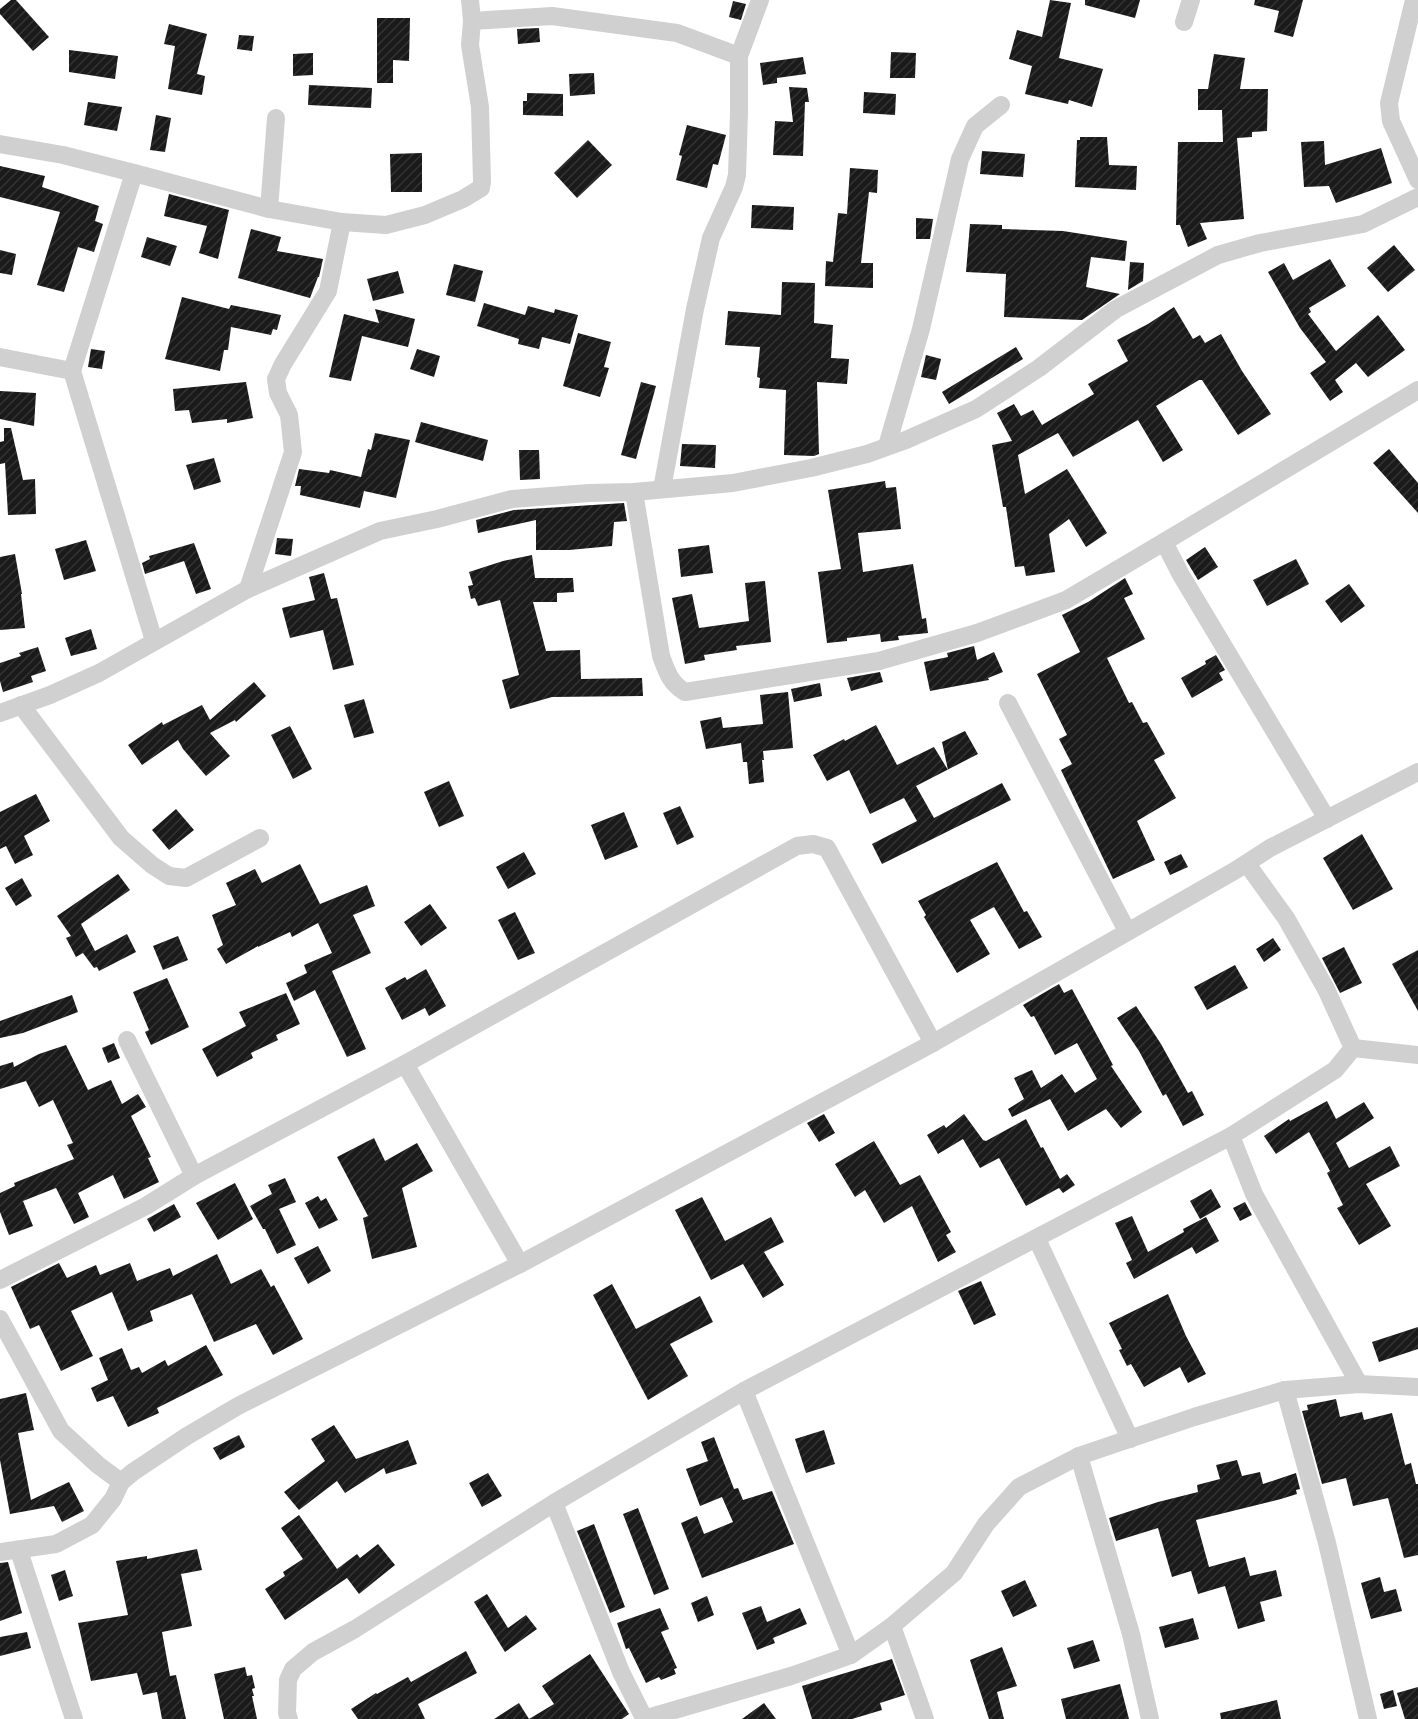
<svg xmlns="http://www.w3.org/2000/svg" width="1418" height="1719" font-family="Figtree,sans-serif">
  <defs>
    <pattern id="building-hatch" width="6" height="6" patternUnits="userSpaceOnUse" patternTransform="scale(1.5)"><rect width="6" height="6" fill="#1a1a1a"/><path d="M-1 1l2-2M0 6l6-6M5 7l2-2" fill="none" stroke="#333"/></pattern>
  </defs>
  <rect width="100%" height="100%" fill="#fff"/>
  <g fill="url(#building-hatch)">
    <polygon points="11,0 16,0 49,37 33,51 0,14 0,9"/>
    <polygon points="1050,0 1071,3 1059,58 1103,69 1092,107 1069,100 1068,104 1025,94 1032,66 1009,59 1017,30 1042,37"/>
    <polygon points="1085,0 1140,0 1135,18 1085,5"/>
    <polygon points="1255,0 1303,0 1293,37 1274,32 1279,11 1254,5"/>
    <polygon points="733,1 746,4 741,20 729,17"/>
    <polygon points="377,18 410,18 409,61 393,60 393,83 377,83"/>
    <polygon points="169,24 207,34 197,74 205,76 202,95 168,89 175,46 164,44"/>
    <polygon points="539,28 540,42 518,44 517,29"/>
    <polygon points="239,35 254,36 252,51 237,49"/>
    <polygon points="69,50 118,56 115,79 69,72"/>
    <polygon points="891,52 916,53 915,78 890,78"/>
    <polygon points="313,53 313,75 293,76 293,54"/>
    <polygon points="1214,54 1245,58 1240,89 1268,89 1267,131 1252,132 1252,137 1237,138 1244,219 1200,223 1207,239 1188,247 1180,225 1176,225 1178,142 1223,142 1222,110 1198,110 1198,89 1208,89"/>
    <polygon points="803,57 806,74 777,78 777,83 763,85 760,63"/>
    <polygon points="594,73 595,94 570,96 569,74"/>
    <polygon points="309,85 372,88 371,108 308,105"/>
    <polygon points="789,87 807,88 809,102 805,102 803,156 773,155 775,121 793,122"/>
    <polygon points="864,92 896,94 895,115 863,113"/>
    <polygon points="527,93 563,94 563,116 523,115 523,101 527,101"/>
    <polygon points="88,102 122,107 117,131 84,125"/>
    <polygon points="156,115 171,118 165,152 150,150"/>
    <polygon points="687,125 726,135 718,165 713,164 707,188 676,180 682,156 679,155"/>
    <polygon points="1080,137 1107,137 1109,165 1137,166 1136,190 1075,187 1077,140 1080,140"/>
    <polygon points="588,140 612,165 577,198 554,173"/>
    <polygon points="1324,141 1325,165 1381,148 1392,183 1336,203 1329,186 1304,187 1301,142"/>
    <polygon points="982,151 1025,154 1023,177 980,174"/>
    <polygon points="422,153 422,192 391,192 390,154"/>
    <polygon points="0,166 45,176 42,187 99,206 95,221 103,224 94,252 78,247 64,292 37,285 60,212 0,197"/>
    <polygon points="850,168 878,170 877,193 869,192 861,263 873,263 873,288 825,286 826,261 833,262 838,213 847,214"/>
    <polygon points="169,194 229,210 218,259 199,253 207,226 164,216"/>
    <polygon points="752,205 794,207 793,230 751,228"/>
    <polygon points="916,218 933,219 930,239 916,239"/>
    <polygon points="970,224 1002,225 1002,229 1063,231 1127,241 1125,261 1091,257 1086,287 1120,294 1082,320 1004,317 1006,274 966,272"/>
    <polygon points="251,229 281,237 277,251 323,259 319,277 318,277 310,298 238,278"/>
    <polygon points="147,237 177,246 170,266 141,257"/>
    <polygon points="1394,245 1415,270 1388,292 1367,268"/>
    <polygon points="0,250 16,254 12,275 0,273"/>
    <polygon points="1330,259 1346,286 1309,308 1311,312 1308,314 1336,351 1378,315 1405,350 1368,377 1356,363 1335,380 1343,392 1330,401 1310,373 1326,362 1300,328 1268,272 1284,263 1293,280"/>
    <polygon points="1130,262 1144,263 1143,281 1128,290"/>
    <polygon points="454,264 483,271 475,302 446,295"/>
    <polygon points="398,271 404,293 373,301 367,279"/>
    <polygon points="782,282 815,283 814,323 833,325 831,358 849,359 847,384 817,382 819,454 814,456 784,455 786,390 759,388 760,378 757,377 760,347 725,345 728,311 781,315"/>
    <polygon points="182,297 229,309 231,305 281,315 277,330 273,329 271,335 231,327 228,350 224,350 220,371 165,359"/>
    <polygon points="484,303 525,315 528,306 554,313 555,309 578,315 570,344 542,337 539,349 518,344 519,339 477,326"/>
    <polygon points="1174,307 1193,339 1200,335 1205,343 1221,334 1242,371 1271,414 1238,435 1202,380 1199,380 1156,406 1183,450 1163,462 1138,420 1073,457 1058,433 1018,455 1025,494 1067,469 1107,533 1086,547 1069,519 1049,534 1055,572 1026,576 1024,566 1015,567 1006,507 1003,507 992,445 1012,441 997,413 1014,404 1021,416 1033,410 1042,425 1094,394 1088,384 1128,361 1117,340 1148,324"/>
    <polygon points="375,309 415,319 408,347 362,336 351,381 329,377 344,314 379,323"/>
    <polygon points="578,333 611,342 604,367 609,368 600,397 563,386"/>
    <polygon points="1016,347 1023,359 949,404 942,392"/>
    <polygon points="91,349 105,351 102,369 88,367"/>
    <polygon points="417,349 440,356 434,377 410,369"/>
    <polygon points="926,355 941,359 936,380 921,377"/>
    <polygon points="246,382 253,418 227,423 227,419 192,423 189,410 175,411 173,389"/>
    <polygon points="641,382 656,386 636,459 621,455"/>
    <polygon points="0,391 36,393 34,426 0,419"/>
    <polygon points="421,422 488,440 483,461 415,442"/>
    <polygon points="4,428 11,428 23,480 35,479 36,514 8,515 5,463 0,464 0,442 4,441"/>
    <polygon points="375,433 410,440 396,498 364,491 360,508 300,495 301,486 295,486 299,469 329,473 330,470 361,477 368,449 371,450"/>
    <polygon points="682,444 716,445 715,468 680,466"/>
    <polygon points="1389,449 1418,483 1418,513 1373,463"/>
    <polygon points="519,450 539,450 540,479 520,480"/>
    <polygon points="214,458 221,482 194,490 186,465"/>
    <polygon points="885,481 886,488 896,487 901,529 858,533 863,572 913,564 922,619 926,618 928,633 898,636 899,640 881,642 880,634 847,638 847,641 827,643 818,572 841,569 828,490"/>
    <polygon points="624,503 627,521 614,522 612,546 569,550 536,550 536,520 478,533 476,520 514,510"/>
    <polygon points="277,538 293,539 291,556 275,554"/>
    <polygon points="86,540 96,571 64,580 55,549"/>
    <polygon points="194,543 211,589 196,594 184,561 145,574 142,563 150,559 149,556"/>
    <polygon points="709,545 713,573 681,577 678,549"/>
    <polygon points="1205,547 1218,567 1198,580 1186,560"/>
    <polygon points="15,554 22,594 21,594 25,628 0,630 0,557"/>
    <polygon points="532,555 535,578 573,578 574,592 557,593 557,602 533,602 546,651 580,650 581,679 642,678 643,696 552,697 510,709 502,680 519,675 500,600 478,606 475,598 471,599 468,586 473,585 469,572 503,561"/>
    <polygon points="1296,559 1309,584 1267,606 1253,580"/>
    <polygon points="324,573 331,599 337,598 354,665 333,670 323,630 290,638 282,608 315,600 309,577"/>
    <polygon points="1125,578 1133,594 1124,598 1145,639 1107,658 1129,703 1132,702 1143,723 1147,722 1165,754 1154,760 1176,798 1137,821 1155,860 1113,879 1061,770 1072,764 1059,739 1067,735 1037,674 1080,652 1062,615 1088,602"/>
    <polygon points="765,581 771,642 736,646 737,650 704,655 705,660 685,664 672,598 692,594 699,628 749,621 745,583"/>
    <polygon points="1349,584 1365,606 1341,623 1325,601"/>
    <polygon points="91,629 97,649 71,656 65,638"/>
    <polygon points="974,646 977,660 994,652 1003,672 988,678 989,680 930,691 924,662 948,657 947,653"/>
    <polygon points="38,647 46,671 31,676 33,682 3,692 0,681 0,663 21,656 19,653"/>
    <polygon points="1216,655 1225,670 1219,673 1223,680 1192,698 1181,678 1206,664 1205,661"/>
    <polygon points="880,672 883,682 851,691 847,678"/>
    <polygon points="254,682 266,696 236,722 235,720 210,733 230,756 206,776 183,749 178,740 142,765 128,745 162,722 163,725 202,705 210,720"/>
    <polygon points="820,683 822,696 794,702 791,689"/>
    <polygon points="788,692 793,748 763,751 764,760 762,760 764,782 749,784 747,762 743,762 741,743 706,749 700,721 721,717 723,728 763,724 760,695"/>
    <polygon points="364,699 374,733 354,738 344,705"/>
    <polygon points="876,725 897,765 934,747 948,770 942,742 965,731 978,754 916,786 934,818 1002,783 1011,800 882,864 872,844 917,821 904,798 870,814 849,770 827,781 813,755 844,739 845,741"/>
    <polygon points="290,726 312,769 293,779 271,735"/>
    <polygon points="449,781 464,816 439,827 424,792"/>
    <polygon points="36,794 50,821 24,836 33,855 15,864 6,846 0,849 0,812"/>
    <polygon points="680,806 694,837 677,845 663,813"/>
    <polygon points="176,809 194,830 169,850 152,830"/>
    <polygon points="624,812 638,847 605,860 591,825"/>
    <polygon points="1362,834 1393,889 1353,910 1323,858"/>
    <polygon points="524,852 536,874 508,889 496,867"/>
    <polygon points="1181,854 1188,867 1170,875 1164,862"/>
    <polygon points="997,862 1024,912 1027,911 1042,937 1019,949 994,907 970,920 990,954 957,973 924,917 926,915 918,901"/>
    <polygon points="300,864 320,904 367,885 375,906 353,915 371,953 332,971 366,1049 347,1057 315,990 294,1001 286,983 307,973 304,965 332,953 318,923 292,937 290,932 258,947 258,946 226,964 217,949 223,945 212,915 236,905 226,883 255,869 262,883"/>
    <polygon points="118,874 130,890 81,924 95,951 127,934 136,952 99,971 97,967 94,968 83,953 76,957 66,938 71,936 57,916"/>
    <polygon points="22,878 32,896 16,906 5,888"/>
    <polygon points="430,904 447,928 421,946 404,922"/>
    <polygon points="515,912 535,953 518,960 498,920"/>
    <polygon points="178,936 188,960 163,970 153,946"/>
    <polygon points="1273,938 1281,950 1264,962 1256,949"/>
    <polygon points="1344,947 1362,983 1340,993 1322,958"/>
    <polygon points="1418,950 1418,1011 1392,964"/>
    <polygon points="1235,965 1248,988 1207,1010 1194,987"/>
    <polygon points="426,969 446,1006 429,1016 425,1008 402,1020 385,988 405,977 407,980"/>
    <polygon points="167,978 189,1027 151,1045 145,1032 149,1030 133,992"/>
    <polygon points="1059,984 1064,993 1072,989 1113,1065 1111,1066 1142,1112 1121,1128 1106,1109 1068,1131 1050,1099 1012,1117 1008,1109 1024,1099 1014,1078 1032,1070 1041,1088 1062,1074 1075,1093 1097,1079 1077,1043 1055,1055 1034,1016 1031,1017 1023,1005"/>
    <polygon points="286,993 300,1024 276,1035 278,1040 251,1053 253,1058 217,1077 202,1049 246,1026 239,1012"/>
    <polygon points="72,995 78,1012 23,1033 0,1038 0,1021"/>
    <polygon points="1136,1006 1161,1044 1188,1093 1192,1091 1204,1115 1183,1126 1166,1094 1163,1096 1139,1051 1117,1018"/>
    <polygon points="114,1043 120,1058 108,1063 102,1048"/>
    <polygon points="66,1045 88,1090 111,1080 122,1104 138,1094 146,1107 131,1116 151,1157 148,1158 159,1182 124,1199 113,1175 78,1193 89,1217 74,1224 56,1188 23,1201 33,1226 9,1235 0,1212 0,1193 15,1186 14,1183 74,1159 67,1145 73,1143 53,1100 39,1107 26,1081 0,1089 0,1066 13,1062 14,1067 39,1054"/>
    <polygon points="1327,1101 1336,1119 1364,1102 1374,1118 1336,1143 1349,1168 1390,1146 1400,1166 1366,1184 1391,1226 1359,1245 1337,1208 1343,1205 1327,1173 1330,1171 1309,1132 1276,1154 1264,1136 1289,1119 1290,1121"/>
    <polygon points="824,1114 835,1133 819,1142 807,1123"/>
    <polygon points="964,1114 983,1140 986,1141 1026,1119 1041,1148 1043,1147 1060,1179 1067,1174 1075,1185 1063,1193 1059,1188 1026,1206 999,1158 980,1168 963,1139 938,1154 927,1135 944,1125 946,1128"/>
    <polygon points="374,1138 385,1161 417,1143 433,1171 402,1188 417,1247 372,1259 363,1218 368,1216 337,1157"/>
    <polygon points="874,1141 900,1185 920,1175 951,1232 946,1235 956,1252 938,1262 912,1206 884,1223 865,1190 855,1197 835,1164"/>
    <polygon points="285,1178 296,1202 279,1209 296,1245 277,1254 265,1229 263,1229 250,1206 272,1194 268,1185"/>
    <polygon points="235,1183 253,1219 218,1240 196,1203"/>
    <polygon points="1211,1189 1221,1207 1200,1219 1190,1201"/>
    <polygon points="318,1196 321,1201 326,1198 338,1220 319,1229 305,1203"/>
    <polygon points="702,1197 725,1241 771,1217 784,1242 764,1252 784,1285 763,1298 743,1264 711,1280 675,1210"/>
    <polygon points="1245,1202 1252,1215 1240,1221 1233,1208"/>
    <polygon points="174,1204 181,1217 154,1232 147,1219"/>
    <polygon points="1132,1216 1148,1252 1184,1232 1183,1229 1206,1217 1219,1241 1196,1254 1192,1247 1134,1279 1126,1263 1132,1260 1115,1223"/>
    <polygon points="318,1246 331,1271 308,1284 294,1258"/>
    <polygon points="217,1254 231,1284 261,1269 271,1287 274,1285 303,1339 273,1355 256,1324 214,1342 192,1294 150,1311 153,1321 128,1331 112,1292 71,1311 93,1356 61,1371 39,1325 30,1329 11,1287 59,1263 67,1278 96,1265 100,1275 130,1263 137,1281 170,1268 173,1276"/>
    <polygon points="981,1281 996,1315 974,1325 958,1291"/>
    <polygon points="612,1284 636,1329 700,1296 713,1322 670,1344 688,1376 648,1400 593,1295"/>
    <polygon points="1168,1294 1186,1336 1206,1374 1188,1383 1180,1367 1144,1387 1131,1364 1127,1366 1119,1350 1122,1349 1109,1323"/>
    <polygon points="1418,1327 1418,1349 1379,1362 1372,1342"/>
    <polygon points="206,1345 223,1375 157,1408 159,1413 128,1427 113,1396 97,1402 91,1388 108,1380 99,1358 122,1348 131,1370 139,1367 142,1373 165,1360 168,1366"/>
    <polygon points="26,1393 34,1430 18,1433 31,1500 69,1482 84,1511 62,1522 54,1506 10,1514 0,1460 0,1399"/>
    <polygon points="1336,1399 1340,1417 1362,1412 1364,1420 1392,1413 1405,1465 1411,1463 1416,1484 1418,1484 1418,1555 1404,1558 1388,1498 1353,1506 1346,1478 1322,1484 1302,1411 1308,1410 1307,1405"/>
    <polygon points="334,1425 356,1459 408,1440 417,1464 386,1474 384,1468 345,1493 337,1481 299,1510 284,1492 325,1461 311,1439"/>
    <polygon points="824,1430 835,1464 806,1473 795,1439"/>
    <polygon points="239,1435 245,1447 220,1460 213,1448"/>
    <polygon points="714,1437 734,1489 738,1488 743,1500 772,1491 794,1544 702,1578 681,1523 697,1516 704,1534 733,1522 722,1497 700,1506 686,1469 708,1461 701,1442"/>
    <polygon points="1237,1460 1242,1476 1260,1472 1263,1484 1296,1473 1300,1489 1296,1490 1297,1494 1281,1499 1196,1520 1209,1567 1245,1557 1250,1576 1276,1570 1282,1596 1260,1602 1265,1621 1238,1629 1225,1586 1198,1594 1191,1571 1172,1577 1158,1528 1116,1541 1109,1518 1158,1502 1198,1492 1197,1485 1220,1479 1216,1465"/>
    <polygon points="488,1473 502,1496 482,1507 469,1483"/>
    <polygon points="638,1508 669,1589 654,1595 623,1514"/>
    <polygon points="299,1515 337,1569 357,1554 360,1558 378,1544 395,1565 359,1594 347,1578 285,1620 265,1589 285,1576 283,1572 303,1559 281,1528"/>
    <polygon points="594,1524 625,1607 610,1613 577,1531"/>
    <polygon points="197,1549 202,1570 181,1574 192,1626 162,1632 170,1676 176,1675 186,1719 162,1719 157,1692 143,1695 137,1673 91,1681 78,1623 128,1615 116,1561 147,1556 147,1559"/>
    <polygon points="8,1562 22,1613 0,1621 0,1563"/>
    <polygon points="65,1570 73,1596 59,1601 51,1575"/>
    <polygon points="1380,1577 1384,1592 1396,1589 1402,1611 1371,1619 1361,1583"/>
    <polygon points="1025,1580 1037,1606 1013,1617 1001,1591"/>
    <polygon points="487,1594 508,1628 526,1615 537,1629 505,1652 474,1602"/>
    <polygon points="707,1596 714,1615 698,1622 691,1603"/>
    <polygon points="761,1606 767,1622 800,1608 807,1624 773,1638 775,1643 757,1650 742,1613"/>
    <polygon points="660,1608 669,1629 661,1632 677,1668 674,1669 676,1674 661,1680 659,1677 646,1683 629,1648 626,1649 617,1623"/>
    <polygon points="1193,1618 1199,1639 1165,1648 1159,1627"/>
    <polygon points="27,1632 31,1648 0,1656 0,1637"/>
    <polygon points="1093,1640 1100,1661 1074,1669 1067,1648"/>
    <polygon points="1002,1647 1017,1686 997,1692 1004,1719 989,1719 970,1660"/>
    <polygon points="466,1651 477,1673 418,1704 425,1719 358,1719 351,1709 376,1693 377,1694 408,1677 411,1682"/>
    <polygon points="590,1654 629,1714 622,1719 494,1719 519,1703 529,1719 554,1704 542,1686"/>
    <polygon points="892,1659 905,1695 880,1703 882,1710 852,1719 812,1719 802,1686"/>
    <polygon points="245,1667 247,1676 252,1675 255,1688 252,1689 254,1696 252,1696 257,1719 224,1719 214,1674"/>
    <polygon points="1120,1684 1129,1719 1066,1719 1061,1699"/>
    <polygon points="1418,1687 1418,1719 1405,1719 1397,1693"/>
    <polygon points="1393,1690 1397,1706 1384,1709 1380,1694"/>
    <polygon points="1277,1700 1281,1719 1221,1719 1220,1713"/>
    <polygon points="764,1703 776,1719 742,1719"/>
  </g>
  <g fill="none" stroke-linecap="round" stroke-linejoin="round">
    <g stroke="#d0d0d0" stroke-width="18">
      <polyline points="470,0 472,21"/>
      <polyline points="1414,0 1389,103 1391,121 1418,180"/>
      <polyline points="1184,22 1191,0"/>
      <polyline points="0,144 63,155 134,173"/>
      <polyline points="269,209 276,118"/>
      <polyline points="0,357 72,371 134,173 269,209 342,222 386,225 425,215 463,199 481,188 482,182 480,107 470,45 472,21 552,16 677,33 739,56"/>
      <polyline points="72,371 154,641"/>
      <polyline points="887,446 921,329 960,159 975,126 1001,105"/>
      <polyline points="662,489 695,309 711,238 734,187 737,175 739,113 739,56 760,0"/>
      <path d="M 634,492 L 661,656 C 667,672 670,683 685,692 L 879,661 L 977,633 L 1066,600 L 1164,542 L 1181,575 L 1327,819"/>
      <polyline points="1164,542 1418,390"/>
      <polyline points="248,589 293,452 289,415 278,393 276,379 283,364 328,291 342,222"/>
      <polyline points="1008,703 1127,931"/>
      <polyline points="21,705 121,838 152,865 169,876 186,878 260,838"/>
      <polyline points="0,713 50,695 99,673 248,589 380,531 437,519 512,499 589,493 634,492 733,483 811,468 867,454 906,440 976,409 1039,368 1116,309 1218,255 1260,243 1363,224 1418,197"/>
      <polyline points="127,1040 194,1176"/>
      <polyline points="1353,1048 1418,1055"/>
      <polyline points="405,1064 520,1264"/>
      <polyline points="1231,1136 1254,1194 1359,1384"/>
      <polyline points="1037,1239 1130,1439"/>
      <polyline points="0,1280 146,1206 194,1176 405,1064 797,846 813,844 827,848 933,1043"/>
      <polyline points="0,1319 61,1431 98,1465 121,1482"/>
      <polyline points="1285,1390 1327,1543 1368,1719"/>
      <polyline points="744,1391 851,1655"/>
      <polyline points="1079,1456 1131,1634 1150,1719"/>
      <polyline points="554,1503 621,1672 644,1718"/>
      <polyline points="19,1551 74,1719"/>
      <polyline points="0,1552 56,1544 92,1525 113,1499 121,1482 133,1472 187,1436 238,1406 520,1264 933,1043 1236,870 1270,848 1418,772"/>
      <polyline points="892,1626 925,1719"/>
      <polyline points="289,1719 287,1713 288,1680 293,1669 313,1652 355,1629 554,1503 744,1391 1231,1136 1335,1070 1353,1048 1326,989 1286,918 1247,864"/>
      <polyline points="644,1719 791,1676 851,1655 892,1626 954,1573 986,1524 1019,1487 1079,1456 1194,1417 1285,1390 1359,1384 1418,1387"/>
    </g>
  </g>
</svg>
